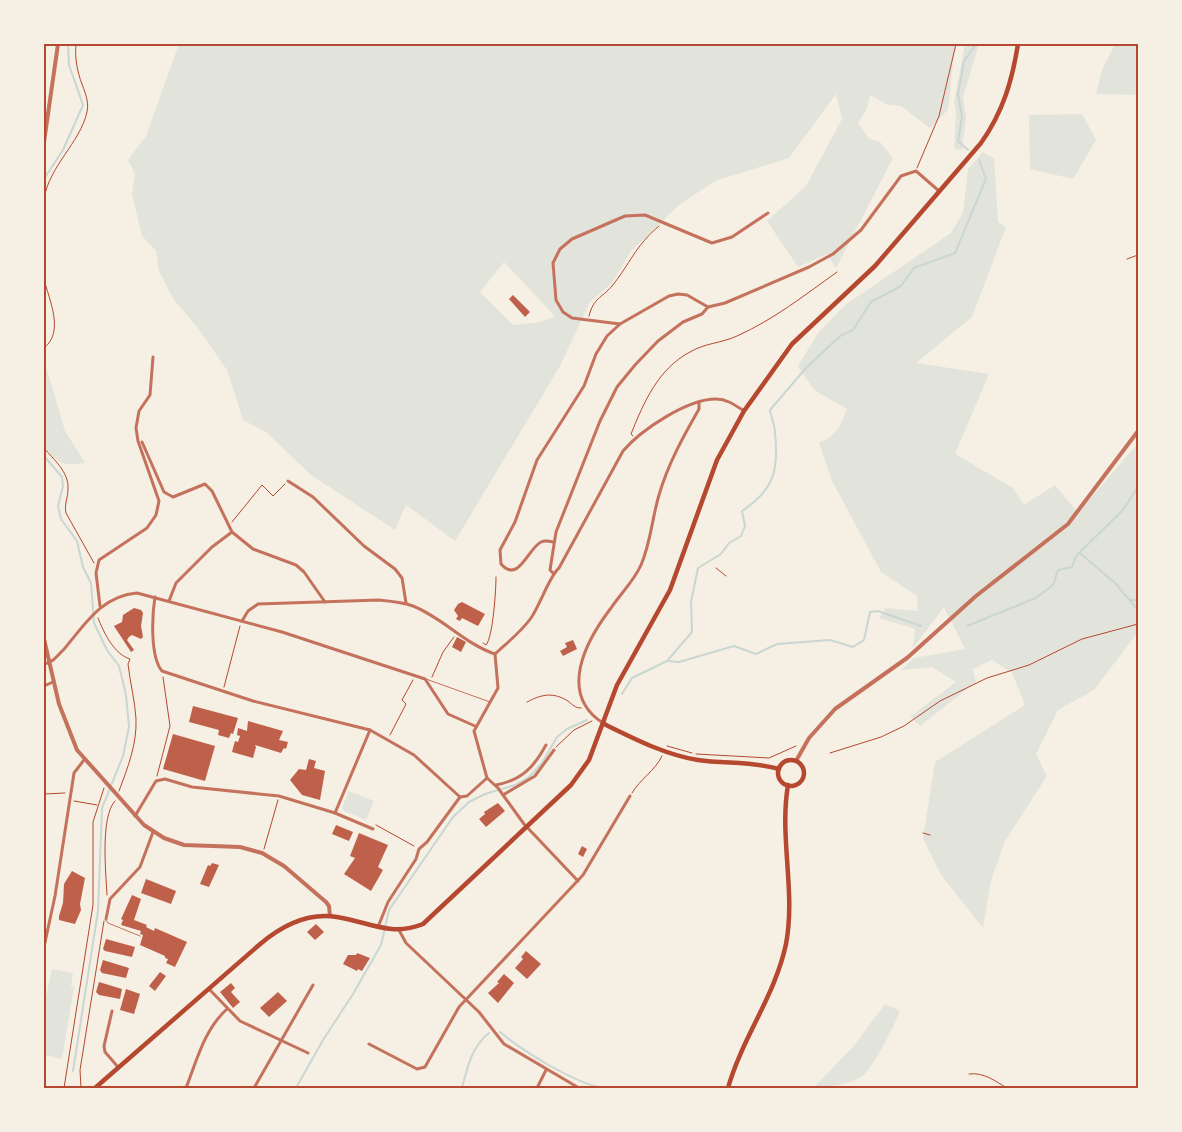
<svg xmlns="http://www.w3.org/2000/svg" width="1182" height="1132" font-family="'Fira Sans',sans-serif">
  <rect width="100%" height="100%" fill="#f6efe4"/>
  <g fill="#e2e4dc" fill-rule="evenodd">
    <path d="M 179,44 L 955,44 L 948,110 L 930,128 L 901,106 L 888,105 L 870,95 L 867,109 L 858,123 L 869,139 L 880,142 L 893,158 L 836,268 L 827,254 L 798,267 L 767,221 L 806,186 L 842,119 L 836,94 L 789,158 L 715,181 L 679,205 L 631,251 L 612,283 L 590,302 L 560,366 L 455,541 L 406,505 L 395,530 L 311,475 L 266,432 L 243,420 L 227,370 L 197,327 L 174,300 L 159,271 L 156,251 L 142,236 L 132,194 L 135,174 L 128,160 L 146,136 ZM 504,262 L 555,316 L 541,322 L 513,325 L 480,292 Z"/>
    <polygon points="965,44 979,44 963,97 966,117 962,150 954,149 956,113 954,102"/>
    <polygon points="1115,44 1138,44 1138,95 1096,94 1102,70"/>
    <polygon points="1082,114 1096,140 1073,179 1030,169 1029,115"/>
    <path d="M 983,152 L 994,159 L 998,222 L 1006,227 L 972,317 L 916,363 L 989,374 L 955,454 L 1013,488 L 1024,505 L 1055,485 L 1078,513 L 1138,443 L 1138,632 L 1094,690 L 1058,710 L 1036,754 L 1047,776 L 1005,841 L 991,880 L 983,928 L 941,875 L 923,838 L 935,762 L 1025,705 L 1012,673 L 992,660 L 973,669 L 976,682 L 920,726 L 910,717 L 956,682 L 932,667 L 901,670 L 914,658 L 965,649 L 944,607 L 913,648 L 915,629 L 879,618 L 886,608 L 918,611 L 917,596 L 881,572 L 832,481 L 819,443 C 836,436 841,425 847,409 L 814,390 L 798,366 L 818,333 L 845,305 L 951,233 L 963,213 L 968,169 Z"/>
    <path d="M 44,359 L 65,431 L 85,463 C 62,466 58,464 44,446 Z"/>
    <polygon points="349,791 374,801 366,820 344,811 342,807"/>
    <polygon points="52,969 73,973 71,986 74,987 62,1059 44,1055 44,1006"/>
    <path d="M 885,1004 L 900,1011 C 894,1026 873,1069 861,1077 C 850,1084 825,1088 813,1088 L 853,1047 Z"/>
  </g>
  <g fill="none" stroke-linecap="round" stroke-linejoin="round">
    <g stroke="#c9d6d2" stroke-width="2">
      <polyline points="968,150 958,141 962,117 958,94 964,61 976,44"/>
      <polyline points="44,179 63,150 83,105 69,65 68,44"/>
      <polyline points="44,456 62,477 63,486 58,506 61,519 77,541 83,567 91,583 94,623 107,650 119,666 126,695 129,727 123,756 102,808 98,911 73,1071"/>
      <polyline points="1080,553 1115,583 1137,609"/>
      <polyline points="1131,600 1138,600"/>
      <polyline points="967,626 1036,598 1053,585 1058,570 1072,567 1076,556 1123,510 1138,487"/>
      <polyline points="668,661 679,662 734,646 756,654 777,644 830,640 853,647 864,640 870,612 878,611 921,626"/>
      <path d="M 622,694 L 632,678 L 667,661 L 692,632 L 691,602 L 698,568 L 721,554 L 729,543 L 741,536 L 745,526 L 742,511 C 774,490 779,470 775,433 C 775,425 771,418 770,410 L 806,368 L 840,336 L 853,330 L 871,302 L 901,286 L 914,268 L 955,253 L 986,179 L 979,160"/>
      <path d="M 500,1032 C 524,1052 573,1082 602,1088"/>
      <polyline points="296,1088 323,1040 353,994 381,945 389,910 453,817 469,802 485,794 515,785 529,777 542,763 557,737 567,729 587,720"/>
      <path d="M 462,1088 C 467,1068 472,1046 489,1033"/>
    </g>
  </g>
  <g fill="#bf614a">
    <polygon points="513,295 530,312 525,317 509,299"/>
    <polygon points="462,602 485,614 478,626 462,618 460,621 456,619 458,616 454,610 458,604"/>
    <polygon points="134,608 141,610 143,613 141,626 143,637 141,639 132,635 129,637 127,640 134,650 131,652 114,626 122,622 123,615"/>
    <polygon points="457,637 466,642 461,652 452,647"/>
    <polygon points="573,640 577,649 563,656 560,651 567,647 565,643"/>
    <polygon points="193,706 238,718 233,734 231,733 229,738 218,735 219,730 189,722"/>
    <polygon points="248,721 283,731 279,740 288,742 286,749 284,748 281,753 255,745 256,747 253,758 232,752 235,741 238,742 240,736 237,735 238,728 247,731"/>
    <polygon points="173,734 215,746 205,781 163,769"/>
    <polygon points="309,759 316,761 314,768 325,771 320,800 302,795 290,780 299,769 306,770"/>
    <polygon points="498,803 505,811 486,827 479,819 485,814 484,812"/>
    <polygon points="336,825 353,832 349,841 332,834"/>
    <polygon points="359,833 388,845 378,867 383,870 371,891 344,874 355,858 350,856"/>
    <polygon points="582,846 587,849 583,857 578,854"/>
    <polygon points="212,863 219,865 209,887 200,884 208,865 210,866"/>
    <polygon points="72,871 85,878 80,904 81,910 75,924 59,920 59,916 63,903 64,884"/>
    <polygon points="146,879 176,891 171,904 141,893"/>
    <polygon points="132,895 141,899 134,920 147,925 146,927 154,931 155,928 187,942 175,967 166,963 168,959 165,958 165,956 140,945 143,935 140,934 141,931 121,925 123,920 121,919"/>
    <polygon points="316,924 324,932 315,940 307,932"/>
    <polygon points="106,939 135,947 132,957 105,951 103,949"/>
    <polygon points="526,951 541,964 527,979 515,968 523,959 521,957"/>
    <polygon points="357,953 370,958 362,971 358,969 357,971 343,964 348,955 356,955"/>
    <polygon points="103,960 129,968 126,978 102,973 100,970"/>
    <polygon points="160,972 166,976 155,991 149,986"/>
    <polygon points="504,974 514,983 498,1003 488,993 499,983 497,982"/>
    <polygon points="99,982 122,989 120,999 99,995 96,992"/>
    <polygon points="231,983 235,988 231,992 240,1002 233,1008 220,992"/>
    <polygon points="126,989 140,994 134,1014 120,1010"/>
    <polygon points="278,992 287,1001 269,1017 260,1008"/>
  </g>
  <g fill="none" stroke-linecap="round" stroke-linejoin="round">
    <g stroke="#b5482f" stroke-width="1">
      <polyline points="917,168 939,116 956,44"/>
      <path d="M 44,199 C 49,166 80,143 87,112 C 90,99 82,87 79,75 C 76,64 75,54 76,44"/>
      <polyline points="1127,259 1138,255"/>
      <path d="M 44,279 C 49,300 65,332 44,348"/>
      <path d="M 589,316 C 594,297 601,299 612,286 C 630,264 635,246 659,226"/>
      <path d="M 633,436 L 631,434 C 644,402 658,369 690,352 C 705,343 722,343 737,336 C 773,320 805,295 837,272"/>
      <path d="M 44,448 C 54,460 69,472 68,489 C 68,498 64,504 66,513 L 94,563"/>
      <polyline points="232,522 262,485 273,496 285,484"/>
      <polyline points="716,568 726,576"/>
      <path d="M 98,618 C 104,633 114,654 130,659 L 128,664 C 130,682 135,701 136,719 C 137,744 128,767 119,791"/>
      <path d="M 483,643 L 486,645 C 493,637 496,590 496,577"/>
      <polyline points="432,677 443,652 454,637"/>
      <polyline points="224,687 240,626"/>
      <path d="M 527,702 C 542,694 553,692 568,701 C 573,705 575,708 581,708"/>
      <polyline points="390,735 406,704 402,700 413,680"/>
      <polyline points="667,746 692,753"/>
      <polyline points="556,747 574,730 592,721"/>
      <polyline points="830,753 881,737 904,726 940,701 987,678 1029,665 1082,639 1138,624"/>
      <polyline points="696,754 769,758 796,746"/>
      <polyline points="44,767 44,788"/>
      <polyline points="157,776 170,726 163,677"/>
      <path d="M 632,793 C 640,779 655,771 662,756"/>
      <polyline points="44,794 65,793"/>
      <polyline points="74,801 97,805"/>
      <polyline points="376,825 414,846"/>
      <polyline points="923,833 930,835"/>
      <polyline points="264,849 278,800"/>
      <path d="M 107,895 C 106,874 100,817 115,801"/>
      <path d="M 969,1074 C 984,1072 995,1081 1007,1088"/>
      <polyline points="64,1088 93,905 93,822 104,788"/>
      <polyline points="81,1088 80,1070 104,921"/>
    </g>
    <g stroke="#c5725c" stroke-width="1">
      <polyline points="426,679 490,702"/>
      <polyline points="106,920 108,923 140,936"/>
    </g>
    <g stroke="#c5725c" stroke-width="3">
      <polyline points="708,307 687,295 678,294 669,296 620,324 572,318 563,312 556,300 553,263 560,249 572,239 625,216 645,215 712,243 732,237 768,213"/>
      <polyline points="142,442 164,492 173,497 205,484 212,491 232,532 253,549 296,565 304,572 325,602"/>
      <polyline points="288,481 313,497 364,546 395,569 402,578 406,603"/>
      <path d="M 553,542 C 549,541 545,540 541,542 C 528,548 519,584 501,564 L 500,550 L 515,522 L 537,460 L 584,386 L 596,354 L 607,336 L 620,324"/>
      <polyline points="553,573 550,570 556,532 600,421 617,387 635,365 658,341 683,322 702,314 708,307 725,303 809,267 833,254 861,230 901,176 916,171 939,191"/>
      <path d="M 155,597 C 152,615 150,657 162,671 L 253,701 L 370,730 L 414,755 L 460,797"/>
      <polyline points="169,601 176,583 212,547 232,532"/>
      <polyline points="100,606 96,573 99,560 147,528 156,515 159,501 138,441 136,428 139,411 150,395 153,357"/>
      <path d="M 242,621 L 248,611 L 258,604 L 379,600 C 390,601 403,602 413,606 C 443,618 465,644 495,654"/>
      <path d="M 495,654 C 507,643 521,632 531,618 C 540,605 550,575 559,568 L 623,451 C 641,430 687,399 716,399 C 727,399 735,405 744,411"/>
      <polyline points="495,654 498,688 474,731 487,778 498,788 524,824 578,881"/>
      <path d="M 44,664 C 54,662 58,655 65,648 C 86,623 102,596 137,593 L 282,632 L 425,679 L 448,714 L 475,726"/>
      <polyline points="44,686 53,682"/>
      <path d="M 603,723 C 558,694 585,642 611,608 C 621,593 634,581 641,565 C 651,542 652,518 659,495 C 668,464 683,437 699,409 L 699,403"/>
      <path d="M 496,785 C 522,780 534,767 546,745"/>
      <polyline points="503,795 535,776 554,750"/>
      <polyline points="460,797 467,796 487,778"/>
      <polyline points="335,813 370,730"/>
      <polyline points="135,816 156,781 165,779 192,787 279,796 335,813 373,829"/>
      <polyline points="106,919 110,899 140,867 153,832"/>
      <polyline points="378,927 388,902 416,859 419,849 427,842 460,797"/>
      <polyline points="399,930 406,943 479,1012 504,1044 579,1088"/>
      <polyline points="44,947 55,896 74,773 84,760"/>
      <polyline points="209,989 240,1021 308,1053"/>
      <polyline points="112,1011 104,1046 105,1052 118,1067"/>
      <polyline points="369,1044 417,1069 425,1067 459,1007 583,875 630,796"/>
      <path d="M 186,1088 C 197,1060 204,1030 227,1009"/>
      <polyline points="254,1088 313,985"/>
      <polyline points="537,1088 546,1070"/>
    </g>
    <g stroke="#c5725c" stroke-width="4">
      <polyline points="44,142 58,44"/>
      <polyline points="44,639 59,704 77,750 144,825 164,838 184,845 240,847 262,853 284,866 326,902 329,906 330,916"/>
      <polyline points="796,761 809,738 835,709 907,658 976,596 1068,524 1138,431"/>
    </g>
    <g stroke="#b5482f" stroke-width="4.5">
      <path d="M 604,724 C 633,738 665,755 698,760 C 725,764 752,761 779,769"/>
      <circle cx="791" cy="773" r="13"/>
      <path d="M 95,1088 L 259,945 C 281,926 307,912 337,917 C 369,922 391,937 423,924 L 571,785 L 589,760 L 617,685 L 670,590 L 717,460 L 744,411 L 792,344 L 875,266 L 981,143 C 1003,112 1012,81 1018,44"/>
      <path d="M 728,1088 C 742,1038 775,996 786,944 C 796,891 779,838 788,785"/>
    </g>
  </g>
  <rect width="1182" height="1132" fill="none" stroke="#f6efe4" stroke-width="90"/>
  <rect x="45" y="45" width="1092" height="1042" fill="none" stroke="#b5482f" stroke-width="2"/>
</svg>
